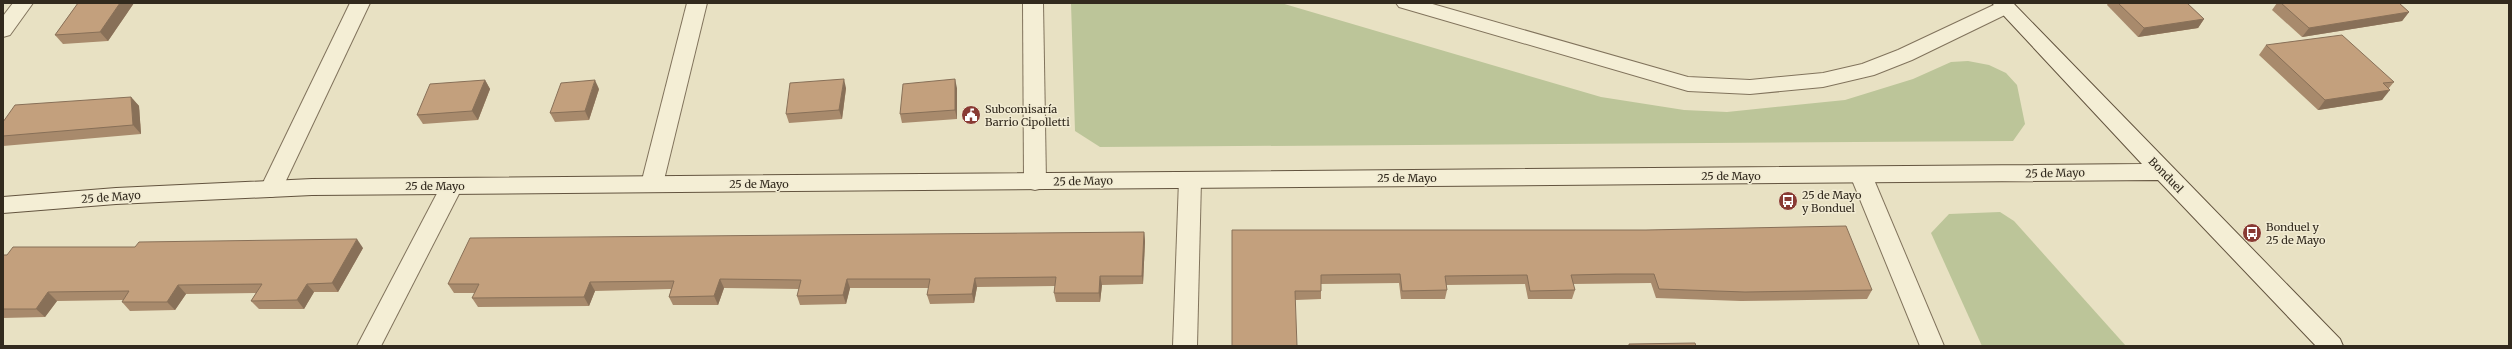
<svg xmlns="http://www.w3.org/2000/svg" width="2512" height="349" font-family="Merriweather,serif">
  <rect width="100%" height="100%" fill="#e8e1c3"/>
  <g fill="#bcc599">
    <polygon points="1071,3 1281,3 1601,97 1684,110 1727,112 1845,100 1913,79 1951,62 1968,61 1989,65 2006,73 2017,85 2025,124 2013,141 1100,147 1075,131"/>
    <polygon points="2000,212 2014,221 2126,346 1982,346 1931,233 1949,214"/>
  </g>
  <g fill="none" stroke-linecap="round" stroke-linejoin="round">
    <g stroke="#81735c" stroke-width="2">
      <g id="street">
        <polygon points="13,3 33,3 10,35 3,37 3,16"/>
        <polygon points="350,3 370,3 282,189 279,195 271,197 263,195 260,189"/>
        <polygon points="687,3 707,3 663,184 660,190 652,192 644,190 641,184"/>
        <polygon points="1023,3 1043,3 1046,182 1043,188 1035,190 1027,188 1024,182"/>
        <polygon points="1396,3 1429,3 1688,77 1750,80 1823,73 1862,64 1898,50 1998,3 2013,3 2016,7 2013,11 1912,60 1874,75 1823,87 1750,94 1688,91 1399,7"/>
        <polygon points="1861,167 1869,169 1872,175 1944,346 1920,346 1850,175 1853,169"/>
        <polygon points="1190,172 1198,174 1201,180 1197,346 1173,346 1179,180 1182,174"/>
        <polygon points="452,178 460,180 463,186 381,346 357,346 444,180"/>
      </g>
    </g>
    <g stroke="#63543f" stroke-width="2">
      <polygon id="secondary" points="1992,3 2013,3 2340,339 2343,346 2316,346 2158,180 312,195 116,204 3,213 3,197 116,188 312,179 2142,164"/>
    </g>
    <use href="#street" fill="#f4eed5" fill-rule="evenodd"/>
    <use href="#secondary" fill="#f4eed5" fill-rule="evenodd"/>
  </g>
  <g fill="#a88a6c">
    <polygon points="78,3 134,3 108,41 63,44 55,35"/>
    <polygon points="2108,3 2187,3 2204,19 2198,28 2138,37 2107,5"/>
    <polygon points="2277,3 2399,3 2409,12 2402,21 2302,37 2272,10"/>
    <polygon points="2266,45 2394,82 2389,88 2382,100 2318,110 2259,55"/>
    <polygon points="485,80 490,89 478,120 423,124 417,115"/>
    <polygon points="846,88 842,119 789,123 786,114"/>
    <polygon points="957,88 957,119 902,123 900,114"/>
    <polygon points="599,89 589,120 555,122 550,113"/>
    <polygon points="131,97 139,106 141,134 3,146 3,122"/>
    <polygon points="1232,230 1872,290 1867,299 1741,301 1656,298 1651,283 1573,284 1575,290 1572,299 1528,299 1525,284 1446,285 1447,290 1445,299 1401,299 1399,283 1321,284 1321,299 1296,300"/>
    <polygon points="1144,232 1145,241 1143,284 1102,285 1100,302 1056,302 1054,293 1055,286 977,287 974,303 930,304 927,295 929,288 850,288 846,304 800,305 797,296 799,289 724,288 718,305 673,305 669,297 671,289 595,291 589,306 478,307 472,298 475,293 454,293 448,284"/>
    <polygon points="363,248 338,292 314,292 304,309 259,309 251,301 256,293 186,294 175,310 130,311 122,302 123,300 57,301 45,317 3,318 3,255"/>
  </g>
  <g fill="#887058">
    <polygon points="120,3 134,3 108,41 100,32"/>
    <polygon points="2409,12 2402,21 2302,37 2309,28"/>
    <polygon points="2204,19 2198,28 2138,37 2144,28"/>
    <polygon points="844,79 846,88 842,119 839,110"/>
    <polygon points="955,79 957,88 957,119 955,110"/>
    <polygon points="485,80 490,89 478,120 472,111"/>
    <polygon points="595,80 599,89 589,120 585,111"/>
    <polygon points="2390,90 2382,100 2318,110 2325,100"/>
    <polygon points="131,97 139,106 141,134 133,125"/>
    <polygon points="1144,232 1145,241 1143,284 1142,276"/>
    <polygon points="357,239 363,248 338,292 332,283"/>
    <polygon points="1100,276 1102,285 1100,302 1099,293"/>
    <polygon points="975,278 977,287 974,303 972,294"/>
    <polygon points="720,279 724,288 718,305 714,296"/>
    <polygon points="847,279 850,288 846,304 843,295"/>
    <polygon points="590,282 595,291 589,306 584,297"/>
    <polygon points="307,284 314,292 304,309 297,300"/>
    <polygon points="178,285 186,294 175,310 167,302"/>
    <polygon points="48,292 57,301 45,317 36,309"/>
  </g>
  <g fill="#c3a07d" stroke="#887058">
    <polygon points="78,3 120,3 100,32 55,35"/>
    <polygon points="2118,3 2187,3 2204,19 2144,28"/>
    <polygon points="2281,3 2399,3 2409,12 2309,28"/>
    <polygon points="2342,35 2394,82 2383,83 2390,90 2325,100 2266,45"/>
    <polygon points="844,79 839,110 786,114 790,83"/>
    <polygon points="955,79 955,110 900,114 903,84"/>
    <polygon points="485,80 472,111 417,115 430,84"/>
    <polygon points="595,80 585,111 550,113 561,83"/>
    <polygon points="131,97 133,125 3,136 3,122 15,105"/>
    <polygon points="1846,226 1872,290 1745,292 1659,289 1654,274 1616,274 1571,275 1575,290 1530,291 1527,275 1445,276 1447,290 1402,291 1400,274 1321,275 1321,291 1295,291 1297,346 1232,346 1232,230 1646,230"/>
    <polygon points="1144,232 1142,276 1100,276 1099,293 1054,293 1056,277 975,278 972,294 927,295 930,279 847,279 843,295 797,296 801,280 720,279 714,296 669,297 674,281 590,282 584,297 472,298 479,284 448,284 470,238"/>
    <polygon points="357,239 332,283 307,284 297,300 251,301 262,284 178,285 167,302 122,302 129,291 48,292 36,309 3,309 3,255 7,255 13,247 135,247 139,242"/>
    <polygon points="1695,343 1696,346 1629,346 1629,344"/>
  </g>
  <defs>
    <g id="civic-disc" transform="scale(1)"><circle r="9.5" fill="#893a33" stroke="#f1ebd2"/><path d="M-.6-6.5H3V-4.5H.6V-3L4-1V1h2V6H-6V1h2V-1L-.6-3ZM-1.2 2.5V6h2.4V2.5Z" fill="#fff"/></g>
    <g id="bus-disc" transform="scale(1)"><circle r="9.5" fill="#893a33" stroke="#f1ebd2"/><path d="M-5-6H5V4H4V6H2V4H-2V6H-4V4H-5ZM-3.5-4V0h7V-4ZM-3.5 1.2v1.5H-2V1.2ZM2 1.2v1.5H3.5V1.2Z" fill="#fff"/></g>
  </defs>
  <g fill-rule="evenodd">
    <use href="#civic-disc" x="971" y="115"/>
    <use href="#bus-disc" x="1788" y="201"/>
    <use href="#bus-disc" x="2252" y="233"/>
  </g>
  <g text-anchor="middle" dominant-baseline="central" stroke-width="3" stroke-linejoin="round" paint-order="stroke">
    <g font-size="11" fill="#322a1e" stroke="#f1ebd2" text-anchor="start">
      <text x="985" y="109">Subcomisaría<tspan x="985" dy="13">Barrio Cipolletti</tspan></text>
      <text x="1802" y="195">25 de Mayo<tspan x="1802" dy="13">y Bonduel</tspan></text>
      <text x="2266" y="227">Bonduel y<tspan x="2266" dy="13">25 de Mayo</tspan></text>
    </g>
    <g font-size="11" fill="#322a1e" stroke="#f1ebd2">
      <text transform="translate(2055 173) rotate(-1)">25 de Mayo</text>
      <text transform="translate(2166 175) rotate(46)">Bonduel</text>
      <text x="1731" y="176">25 de Mayo</text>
      <text x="1407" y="178">25 de Mayo</text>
      <text transform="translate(1083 181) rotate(-1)">25 de Mayo</text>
      <text x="759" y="184">25 de Mayo</text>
      <text x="435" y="186">25 de Mayo</text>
      <text transform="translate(111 197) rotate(-4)">25 de Mayo</text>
    </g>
  </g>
  <rect width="2512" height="349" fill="none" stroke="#322a1e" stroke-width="8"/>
</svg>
